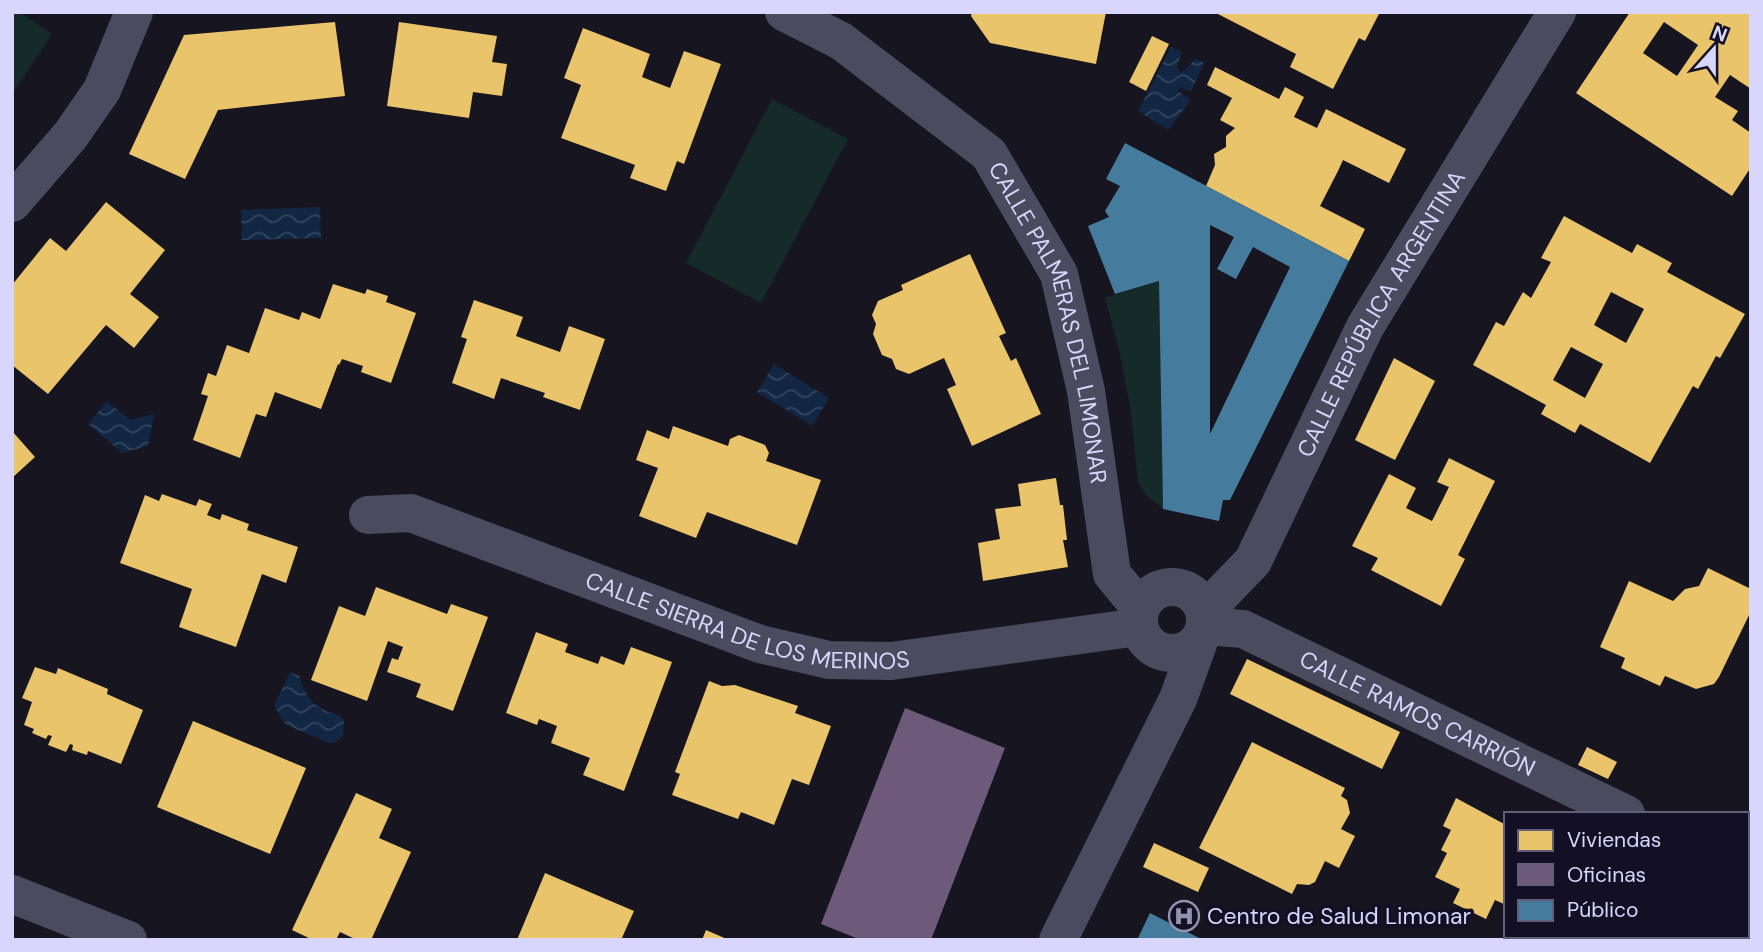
<svg xmlns="http://www.w3.org/2000/svg" width="1763" height="952" font-family="'DM Sans',sans-serif">
  <defs>
    <pattern id="water-waves" width="16" height="10" patternUnits="userSpaceOnUse" patternTransform="scale(1.75)"><rect width="16" height="10" fill="#112744"/><path d="M0 5q4-4 8 0t8 0" fill="none" stroke="#334660"/></pattern>
  </defs>
  <rect width="100%" height="100%" fill="#161520"/>
  <g fill="#142b2a">
    <polygon points="12,12 19,12 52,34 12,94"/>
    <polygon points="772,99 848,139 761,303 686,263"/>
    <polygon points="1159,281 1163,509 1147,496 1138,482 1131,412 1119,349 1105,298"/>
  </g>
  <g fill="url(#water-waves)">
    <polygon points="1171,47 1182,52 1177,67 1180,72 1184,71 1196,58 1204,63 1191,92 1179,87 1178,91 1191,100 1168,130 1138,111"/>
    <polygon points="320,207 321,238 242,240 241,210"/>
    <polygon points="774,364 829,398 812,426 757,392"/>
    <polygon points="107,401 130,420 154,414 148,446 122,453 88,424"/>
    <path d="M 290,672 L 299,676 C 303,691 312,706 328,712 C 335,714 338,714 344,720 L 343,736 L 336,742 L 329,743 L 286,725 L 274,706 Z"/>
  </g>
  <g fill="#e9c46a" fill-rule="evenodd">
    <polygon points="972,12 1106,12 1096,64 990,43 971,16"/>
    <polygon points="1214,12 1380,12 1365,41 1359,38 1333,89 1290,67 1296,54"/>
    <path d="M 1630,12 L 1751,12 L 1751,89 L 1730,75 L 1715,97 L 1738,111 L 1732,120 L 1751,133 L 1751,167 L 1732,196 L 1576,93 ZM 1664,22 L 1698,45 L 1677,76 L 1643,53 Z"/>
    <polygon points="335,22 345,96 218,110 185,179 129,154 184,35"/>
    <polygon points="399,22 497,36 492,62 507,64 502,96 473,92 469,118 387,106"/>
    <polygon points="583,28 650,54 642,77 670,88 684,51 721,64 684,164 677,161 666,191 630,178 635,165 561,138 581,85 564,78"/>
    <polygon points="1152,36 1169,44 1146,91 1129,82"/>
    <polygon points="1215,67 1279,99 1285,87 1304,97 1294,117 1317,128 1326,109 1406,149 1389,183 1343,160 1338,171 1320,206 1365,229 1349,261 1206,186 1215,165 1214,154 1226,147 1226,136 1235,128 1220,120 1232,98 1207,85"/>
    <polygon points="106,202 165,250 130,294 159,317 134,348 106,325 48,394 12,365 12,285 50,238 66,251"/>
    <path d="M 1564,216 L 1632,253 L 1637,244 L 1672,263 L 1667,272 L 1745,314 L 1720,358 L 1716,356 L 1698,389 L 1693,386 L 1650,463 L 1580,424 L 1575,433 L 1541,414 L 1546,405 L 1473,365 L 1496,322 L 1504,326 L 1523,292 L 1531,298 L 1551,262 L 1541,258 ZM 1611,292 L 1644,309 L 1626,343 L 1594,325 ZM 1571,347 L 1603,364 L 1585,398 L 1553,380 Z"/>
    <polygon points="970,254 1006,333 999,336 1011,361 1016,358 1041,414 972,446 947,389 956,385 944,358 909,374 896,369 892,359 882,355 873,334 876,324 872,315 878,301 903,290 901,285"/>
    <polygon points="333,284 365,294 367,289 388,296 386,302 416,313 391,383 361,372 363,366 342,359 339,365 338,364 321,409 275,392 266,417 256,414 240,458 193,440 208,396 201,394 208,373 216,376 227,345 249,353 265,308 299,320 302,312 320,319"/>
    <polygon points="474,300 523,317 516,336 560,352 569,326 605,339 580,410 543,397 545,393 501,378 494,399 452,383 467,339 461,337"/>
    <polygon points="1394,358 1435,381 1395,460 1355,440"/>
    <polygon points="673,426 728,446 730,439 739,435 765,445 769,453 766,461 821,480 797,545 707,512 696,538 639,516 658,468 636,460 647,430 669,439"/>
    <polygon points="12,431 35,457 12,478"/>
    <polygon points="1449,458 1495,481 1458,555 1465,559 1441,606 1371,570 1378,558 1352,546 1389,474 1416,488 1406,508 1432,521 1449,487 1437,482"/>
    <polygon points="1056,478 1060,505 1063,505 1067,540 1063,540 1068,567 983,581 978,543 1000,539 995,509 1021,506 1018,484"/>
    <polygon points="162,494 196,506 199,499 212,504 207,515 220,520 222,514 249,524 247,530 298,547 286,583 262,574 236,647 179,627 192,589 120,563 145,495 159,501"/>
    <polygon points="1708,568 1751,589 1751,611 1719,677 1714,684 1696,689 1665,676 1660,686 1621,668 1625,658 1600,647 1629,581 1673,601 1685,589 1699,586"/>
    <polygon points="376,587 447,614 451,604 488,617 453,711 416,697 421,684 387,672 392,658 398,660 403,647 388,641 367,701 311,680 339,606 365,616"/>
    <polygon points="536,632 568,644 565,652 598,664 601,656 624,665 631,647 672,662 624,791 583,775 590,758 551,743 557,726 539,719 537,725 506,713"/>
    <polygon points="1247,659 1400,732 1382,769 1230,694"/>
    <polygon points="35,667 56,674 58,668 108,689 107,694 143,710 121,764 88,751 87,755 72,750 73,745 70,744 66,752 48,745 52,736 48,735 46,739 32,733 34,729 24,725 32,702 22,698"/>
    <polygon points="709,681 722,686 735,685 798,706 795,713 831,726 809,785 792,779 774,825 741,812 738,819 672,795 680,774 675,772"/>
    <polygon points="193,721 306,768 270,854 157,807"/>
    <polygon points="1252,742 1345,788 1341,796 1347,800 1350,813 1341,829 1355,836 1339,868 1325,861 1315,882 1309,885 1297,884 1292,894 1199,848"/>
    <polygon points="1587,747 1617,762 1608,779 1578,765"/>
    <polygon points="356,793 392,809 379,838 411,852 371,940 357,940 340,932 336,940 313,940 292,930"/>
    <polygon points="1456,798 1506,825 1506,905 1495,900 1486,919 1453,903 1460,889 1435,877 1447,853 1441,850 1451,830 1443,826"/>
    <polygon points="1154,843 1209,868 1198,892 1143,867"/>
    <polygon points="545,873 634,911 621,940 517,940"/>
    <polygon points="706,930 729,940 702,940"/>
    <polygon points="1538,936 1608,936 1607,940 1536,940"/>
  </g>
  <polygon fill="#6d597a" points="905,708 1005,748 931,940 861,940 821,924"/>
  <g fill="#457b9d" fill-rule="evenodd">
    <path d="M 1125,143 L 1349,261 L 1230,500 L 1223,500 L 1219,521 L 1163,509 L 1159,281 L 1115,294 L 1088,226 L 1109,217 L 1105,211 L 1120,186 L 1106,179 ZM 1210,225 L 1234,237 L 1217,269 L 1236,279 L 1253,247 L 1290,267 L 1210,434 Z"/>
    <polygon points="1150,913 1203,940 1137,940"/>
  </g>
  <g fill="none" stroke-linecap="round" stroke-linejoin="round">
    <g stroke="#4b4b60" stroke-width="38">
      <path id="s1" d="M 784,12 L 841,41 L 989,154 L 1059,274 L 1086,391 L 1112,574 L 1140,608"/>
      <polyline points="12,203 70,136 102,90 134,12"/>
      <path id="s2" d="M 368,515 L 411,513 L 760,644 L 829,660 L 891,661 L 1139,627"/>
      <circle cx="1172" cy="620" r="33"/>
      <path id="s3" d="M 1205,611 L 1253,561 L 1365,327 L 1557,12"/>
      <path id="s4" d="M 1206,626 L 1243,629 L 1626,814"/>
      <polyline points="1747,872 1751,874"/>
      <polyline points="1058,940 1178,699 1199,641"/>
    </g>
    <polyline stroke="#4b4b60" stroke-width="38" points="12,894 128,940"/>
  </g>
  <defs>
    <g id="hospital-ring" transform="scale(1.575)"><circle r="9.5" fill="#131025" stroke="#9592b0" stroke-width="1.5"/><path d="M-5-5h3v3.5h4V-5h3V5h-3V1.5h-4V5h-3Z" fill="#9592b0"/></g>
  </defs>
  <g fill-rule="evenodd">
    <use href="#hospital-ring" x="1184" y="916"/>
  </g>
  <g text-anchor="middle" dominant-baseline="central" stroke-width="7" stroke-linejoin="round" paint-order="stroke">
    <g font-size="23" fill="#d9d6fd" stroke="#131025">
      <text stroke="none"><textPath href="#s3" startOffset="348">CALLE REPÚBLICA ARGENTINA</textPath></text>
      <text stroke="none"><textPath href="#s1" startOffset="432">CALLE PALMERAS DEL LIMONAR</textPath></text>
      <text stroke="none"><textPath href="#s2" startOffset="399">CALLE SIERRA DE LOS MERINOS</textPath></text>
      <text stroke="none"><textPath href="#s4" startOffset="231">CALLE RAMOS CARRIÓN</textPath></text>
    </g>
    <g font-size="23" fill="#d9d6fd" stroke="#131025" text-anchor="start">
      <text x="1207" y="916">Centro de Salud Limonar</text>
    </g>
  </g>
  <rect width="1763" height="952" fill="none" stroke="#d9d6fd" stroke-width="28"/>
  <rect x="1504" y="812" width="245" height="126" fill="#131025" stroke="#625f7b" stroke-width="2"/>
  <rect x="1518" y="830" width="35" height="21" fill="#e9c46a" stroke="#625f7b" stroke-width="2"/>
  <text x="1567" y="847" font-size="21" fill="#d9d6fd">Viviendas</text>
  <rect x="1518" y="864" width="35" height="21" fill="#6d597a" stroke="#625f7b" stroke-width="2"/>
  <text x="1567" y="882" font-size="21" fill="#d9d6fd">Oficinas</text>
  <rect x="1518" y="900" width="35" height="21" fill="#457b9d" stroke="#625f7b" stroke-width="2"/>
  <text x="1567" y="917" font-size="21" fill="#d9d6fd">Público</text>
  <g transform="translate(1714 49) rotate(21)" stroke="#131025" stroke-width="5" paint-order="stroke">
  <path d="M0-5L12 26L0 18L-12 26Z" fill="#d9d6fd"/>
  <text y="-10" font-size="19" font-weight="bold" text-anchor="middle" fill="#d9d6fd">N</text>
  </g>
</svg>
